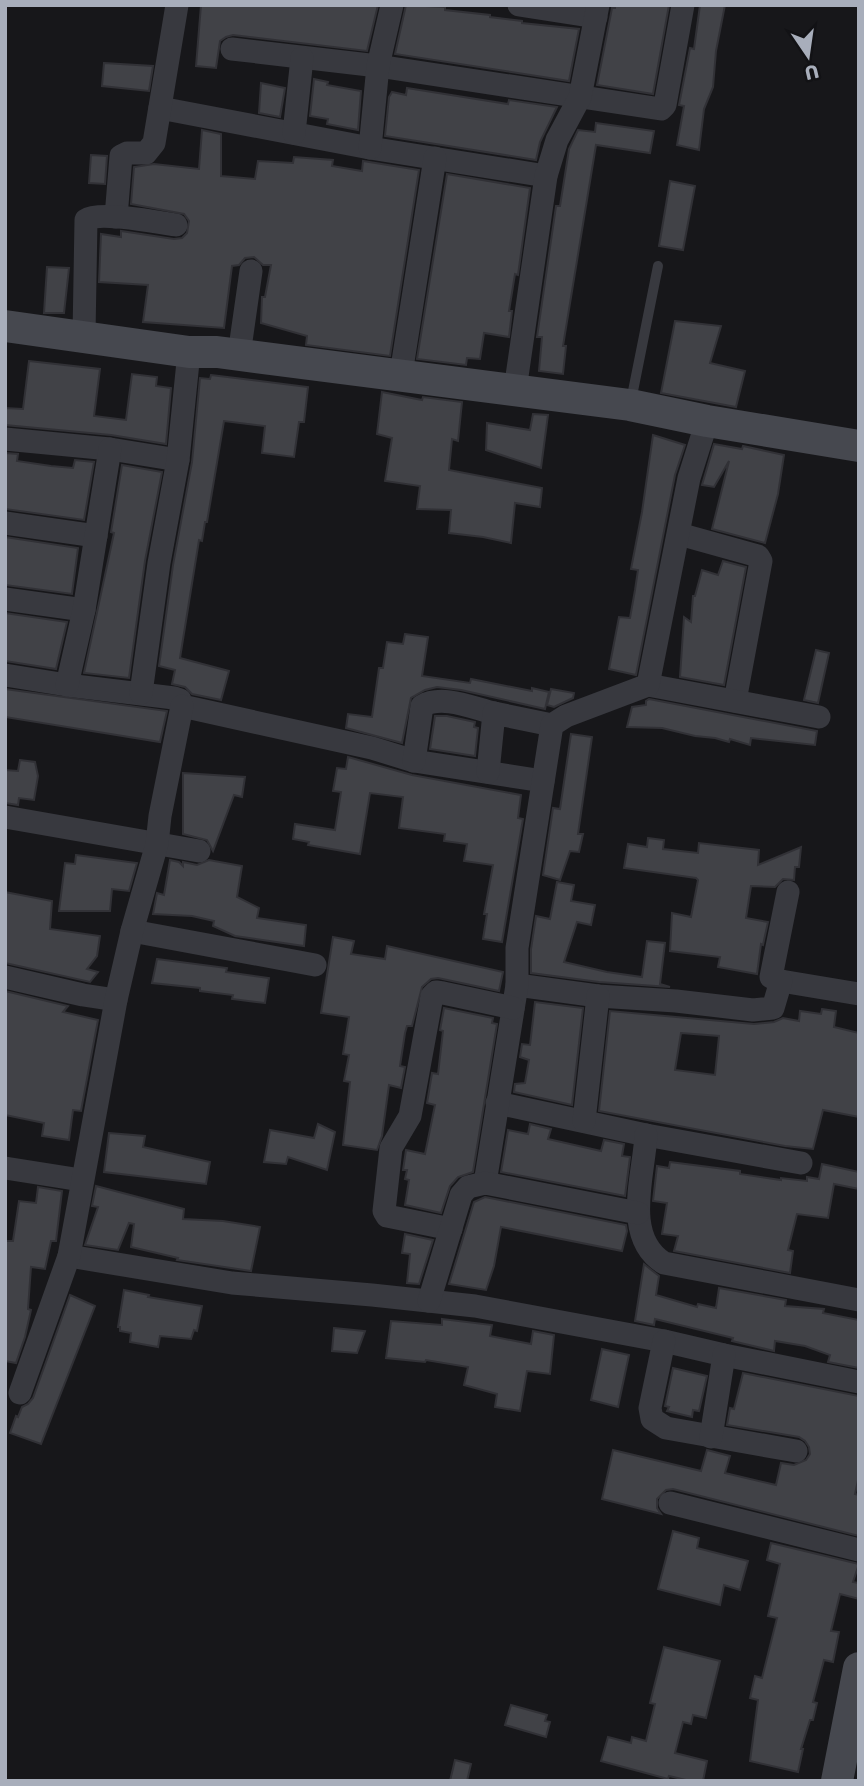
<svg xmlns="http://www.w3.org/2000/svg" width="864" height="1786" font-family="Rubik,sans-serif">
  <rect width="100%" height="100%" fill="#17171a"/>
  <g fill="#414247" stroke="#313136" stroke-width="2" fill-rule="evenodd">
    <polygon points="201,5 378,5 367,51 233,35 226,37 220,41 216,68 196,66"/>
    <polygon points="406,5 445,7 445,10 490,15 490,17 522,21 522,23 579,29 569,81 395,54"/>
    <polygon points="615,5 669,5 653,94 597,85 612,8 615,8"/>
    <polygon points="700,5 725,5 716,51 713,87 704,109 699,150 677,145 684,106 679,105 690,48 694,49"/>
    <polygon points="104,63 153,66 149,91 102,86"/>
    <polygon points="314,79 328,82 327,85 361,91 358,130 327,124 328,119 310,116"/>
    <polygon points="261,83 285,88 280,117 259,113"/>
    <polygon points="407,88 508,104 509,100 557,107 540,142 536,160 385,136 389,97 392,92 406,95"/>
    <polygon points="596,123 654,131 650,153 596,145 563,346 566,346 563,374 539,371 542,337 537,337 556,206 560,206 569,149 578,130 595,132"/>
    <polygon points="202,130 221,134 221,176 255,179 258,161 293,163 294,157 333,160 332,166 362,171 363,161 419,170 390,356 306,345 307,336 261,323 262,297 265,297 271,265 263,265 254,257 245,258 239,265 232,266 224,328 143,322 148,285 99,282 101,234 121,237 121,231 174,239 182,238 187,233 189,221 184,214 131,204 134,167 154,164 199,169"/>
    <polygon points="91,155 107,156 105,184 89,183"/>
    <polygon points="447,174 530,188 518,275 515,274 509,311 512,311 509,337 484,333 480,359 467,358 466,365 417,359"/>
    <polygon points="670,181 695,186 683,250 659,246"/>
    <polygon points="47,267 69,268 64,313 44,313"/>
    <polygon points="675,321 721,326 710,363 745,371 736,407 661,393"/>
    <polygon points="29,361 100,369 94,416 126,420 132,374 157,377 156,386 171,388 166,444 111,435 5,425 5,408 23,409"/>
    <polygon points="211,375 308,387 304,422 299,422 294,457 262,453 265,426 224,421 207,522 205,522 202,541 199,540 180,658 229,671 221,700 192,694 185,687 172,684 175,670 159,666 173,565 192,462 200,378 210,379"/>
    <polygon points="382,392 422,400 423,397 462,402 458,441 452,439 449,470 542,488 540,507 515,503 511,543 483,537 449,533 451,510 417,509 420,486 385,481 392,438 377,434"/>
    <polygon points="533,414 548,415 541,468 486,450 487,423 530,430"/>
    <polygon points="653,435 685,445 675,475 636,675 609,669 619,617 630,618 635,590 638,570 631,569 642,512"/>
    <polygon points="714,444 742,449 743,446 784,455 778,494 765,543 712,529 729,461 714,487 702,485"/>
    <polygon points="5,453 18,454 17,461 51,466 73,468 75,460 94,462 84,520 5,509"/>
    <polygon points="122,465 162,472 145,561 129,678 84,673 114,533 111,532"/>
    <polygon points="5,537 78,548 72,594 5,585"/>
    <polygon points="723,561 746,567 724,685 680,677 684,617 691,622 693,596 695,596 702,570 718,575"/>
    <polygon points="5,613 67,622 56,669 5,661"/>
    <polygon points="405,634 428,637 422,676 470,683 471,679 532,691 532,688 549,692 545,709 461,690 437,687 425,690 411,698 402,743 346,728 348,714 372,717 379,668 383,668 387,642 403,644"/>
    <polygon points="816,650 829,653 818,703 804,700"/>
    <polygon points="5,689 167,711 160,742 5,717"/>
    <polygon points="551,689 574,693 573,698 554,707 547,705"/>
    <polygon points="649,699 817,731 815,745 751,738 750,745 730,739 729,742 715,738 695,736 662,728 627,727 632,707 646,705 646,701"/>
    <polygon points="435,716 447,716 475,722 474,727 478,728 475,756 430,749"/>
    <polygon points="571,734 592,737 578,834 583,834 579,852 570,851 560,880 543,875 553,808 560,809"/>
    <polygon points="348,757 412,775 521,795 518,818 523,819 502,942 483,939 487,914 484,914 493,865 464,861 467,844 444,841 445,834 399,828 403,797 370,793 360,854 308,845 309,842 293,839 295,824 335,830 341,792 333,791 337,768 346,769"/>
    <polygon points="20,760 35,762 38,776 34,800 19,798 18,805 5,803 5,770 18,771"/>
    <polygon points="183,773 245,777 242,797 234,795 213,851 207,840 183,834"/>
    <polygon points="648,838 664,840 663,849 698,853 699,843 759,850 758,865 801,847 799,867 795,867 794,880 783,879 775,887 751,886 746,918 768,922 763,945 761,944 757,974 718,967 720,957 670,951 672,913 691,917 698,880 696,878 624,868 628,844 647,847"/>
    <polygon points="76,855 137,863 129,891 112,889 110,911 59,911 65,863 75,864"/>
    <polygon points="170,860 179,862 183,866 183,862 197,865 209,860 242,866 237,897 259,908 257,918 306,925 304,946 235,936 213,926 214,921 192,916 153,914 157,893 164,895"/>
    <polygon points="557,882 574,885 571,901 595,905 591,925 577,922 564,962 607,972 642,977 647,941 665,943 660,984 670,987 599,982 531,973 531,949 536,916 550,919"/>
    <polygon points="5,892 52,901 50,929 100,936 97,956 87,969 98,972 90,982 5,963"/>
    <polygon points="333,937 354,941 351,954 385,959 387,946 503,972 499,991 438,978 431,979 422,987 412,1026 407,1026 405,1033 400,1066 405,1067 401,1088 389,1085 382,1136 377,1150 343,1145 350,1082 344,1081 349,1055 343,1054 349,1017 321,1013"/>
    <polygon points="157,959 227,968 226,972 269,978 265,1003 232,999 233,995 200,991 200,988 152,983"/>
    <polygon points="5,991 68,1006 63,1012 98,1020 81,1111 73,1110 69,1140 42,1136 44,1123 5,1115"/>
    <polygon points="535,1002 583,1008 572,1105 514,1092 515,1084 525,1083 529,1060 520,1057 522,1044 530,1045"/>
    <polygon points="444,1008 493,1018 492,1023 497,1024 473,1172 458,1177 450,1186 441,1213 405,1205 409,1180 405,1179 407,1170 403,1170 406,1150 425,1154 435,1105 427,1103 432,1073 438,1074 443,1031 440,1030"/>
    <path d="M 822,1009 L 836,1011 L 834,1027 L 859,1033 L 859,1117 L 823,1110 L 813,1149 L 785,1146 L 599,1111 L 610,1011 L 754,1024 L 774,1022 L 783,1018 L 799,1021 L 800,1011 L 821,1014 ZM 681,1033 L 719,1036 L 715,1075 L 675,1070 Z"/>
    <polygon points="318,1124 335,1132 327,1170 288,1157 286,1164 264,1162 270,1130 314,1138"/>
    <polygon points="530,1124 551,1129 548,1139 601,1151 604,1140 624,1144 622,1156 630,1157 625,1196 501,1172 508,1130 528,1134"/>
    <polygon points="109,1133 145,1136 143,1147 210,1162 206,1184 104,1172"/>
    <polygon points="670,1162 740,1171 740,1174 781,1180 781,1178 807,1181 807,1177 819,1179 822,1164 859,1172 859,1189 834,1184 828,1218 797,1214 788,1250 793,1251 790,1273 674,1251 678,1236 662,1234 667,1203 653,1201 657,1166 669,1168"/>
    <polygon points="96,1186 184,1209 183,1219 223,1221 260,1227 251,1271 177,1260 178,1258 131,1247 134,1224 129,1223 118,1250 85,1245 98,1207 92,1206"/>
    <polygon points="38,1187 62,1191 56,1241 51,1241 45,1269 31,1267 28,1309 31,1310 25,1337 16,1363 5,1361 5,1241 13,1241 19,1201 36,1203"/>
    <polygon points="485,1197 626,1225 627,1231 622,1251 501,1227 494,1266 486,1290 449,1284 474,1202"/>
    <polygon points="405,1234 433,1240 419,1284 407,1283 410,1254 402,1253"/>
    <polygon points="644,1264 659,1276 656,1295 697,1307 698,1304 716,1308 719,1288 786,1300 785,1306 824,1309 823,1313 859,1320 859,1368 828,1362 830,1355 805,1346 775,1341 774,1351 732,1341 733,1338 655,1319 654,1325 635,1321"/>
    <polygon points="124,1290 149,1295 148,1297 202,1306 197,1331 194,1330 191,1339 160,1336 158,1347 130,1342 131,1333 120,1331 120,1327 118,1327"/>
    <polygon points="70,1295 95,1306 41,1444 10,1433 16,1416 18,1417 22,1407 28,1404 33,1398"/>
    <polygon points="442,1319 492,1325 490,1336 531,1344 533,1331 554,1335 550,1374 527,1371 520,1411 495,1407 497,1394 464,1385 468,1367 426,1360 425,1362 386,1358 391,1321 442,1325"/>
    <polygon points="334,1328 365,1331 357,1353 332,1351"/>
    <polygon points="602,1349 629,1355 618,1407 591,1400"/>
    <polygon points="673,1368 707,1376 699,1411 693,1410 692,1417 667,1411 669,1407 665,1406"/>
    <polygon points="743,1373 859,1396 859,1476 855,1494 859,1495 859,1536 673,1489 666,1490 657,1499 657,1508 661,1514 602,1499 613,1450 701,1471 707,1450 730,1456 725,1473 776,1485 781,1463 794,1465 806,1460 810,1454 809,1447 805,1441 799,1437 727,1425 730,1408 734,1409"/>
    <polygon points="673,1531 699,1538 697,1548 748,1561 740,1590 724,1585 720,1605 658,1589"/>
    <polygon points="771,1543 859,1564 853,1582 859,1583 859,1599 840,1594 831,1631 839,1632 833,1662 824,1660 813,1702 817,1703 813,1720 810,1720 801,1749 803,1749 798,1772 750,1761 758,1700 750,1698 755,1676 762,1678 777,1618 768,1616 780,1564 767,1560"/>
    <polygon points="664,1647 720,1661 706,1718 693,1715 691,1724 683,1722 675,1753 707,1761 703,1781 690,1781 669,1776 668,1779 601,1761 608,1737 631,1743 632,1737 646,1741 655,1704 650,1703"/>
    <polygon points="511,1705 547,1715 545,1721 550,1722 546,1737 505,1725"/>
    <polygon points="455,1760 471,1764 467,1781 450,1781"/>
  </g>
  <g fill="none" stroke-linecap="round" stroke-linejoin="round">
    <polyline stroke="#38393f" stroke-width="10" points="631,401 658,266"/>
    <g stroke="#38393f" stroke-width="23">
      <polyline points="519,5 596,17"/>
      <polyline points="232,49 378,66 661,109 665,105 683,5"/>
      <polyline points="160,108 370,148 546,176"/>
      <polyline points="294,133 302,58"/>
      <polyline points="370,148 378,66 392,5"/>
      <polyline points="116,217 121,156 127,153 146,153 154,143 177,5"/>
      <path d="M 84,335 L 86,220 C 99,211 157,222 176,225"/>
      <polyline points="239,355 251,271"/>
      <polyline points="401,374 435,158"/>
      <polyline points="515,390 546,176 557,140 580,97 598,5"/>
      <polyline points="5,439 110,449 178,460"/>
      <polyline points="5,523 96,536"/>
      <polyline points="679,534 758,556 761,561 735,701"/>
      <polyline points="5,599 84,610"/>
      <polyline points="5,675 67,685 174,698 180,700 182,706 372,748 414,761 543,781"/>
      <polyline points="67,685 84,610 110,449"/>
      <polyline points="648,685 819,717"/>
      <polyline points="141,693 159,563 178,460 189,352"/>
      <path d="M 414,761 L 422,706 C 442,694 473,708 494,713"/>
      <polyline points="488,772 494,713 552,725"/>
      <polyline points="5,817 199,851"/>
      <polyline points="132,931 315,965"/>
      <polyline points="5,977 83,995 116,1000"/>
      <polyline points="781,981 859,994"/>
      <polyline points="517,985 598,996 676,1001 753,1010 773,1008 781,981 771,977 788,892"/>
      <polyline points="497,1103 646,1135 801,1163"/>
      <polyline points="584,1121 598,996"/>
      <path d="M 646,1135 C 644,1175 622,1237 664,1263 L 859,1300"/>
      <polyline points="5,1168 81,1180"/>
      <polyline points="485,1183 517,985 517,948 552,725 566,716 648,685 689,478 707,421"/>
      <polyline points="451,1229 387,1216 384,1211 391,1148 410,1116 432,996 436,992 443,993 513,1008"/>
      <polyline points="69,1256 232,1283 372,1295 475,1306 664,1341 724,1355 859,1382"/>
      <polyline points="429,1301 461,1195 468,1187 485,1183 638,1213"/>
      <polyline points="664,1341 650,1408 652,1419 666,1428 796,1451"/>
      <polyline points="20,1393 69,1256 116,1000 132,931 157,844 160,816 182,706"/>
      <polyline points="711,1437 724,1355"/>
      <polyline points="670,1503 859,1550"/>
    </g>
    <g stroke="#46484f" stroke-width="32">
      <polyline points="5,326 189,352 217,352 630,405 707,421 859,446"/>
      <polyline points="837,1781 859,1668"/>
    </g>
  </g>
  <rect width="864" height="1786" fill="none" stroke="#a8aebb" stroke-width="14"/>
  <g transform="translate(808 56) rotate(167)" stroke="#121215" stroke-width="5" paint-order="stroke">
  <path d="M0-5L12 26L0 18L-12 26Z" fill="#a8aebb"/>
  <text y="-10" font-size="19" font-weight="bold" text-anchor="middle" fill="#a8aebb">U</text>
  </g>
</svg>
